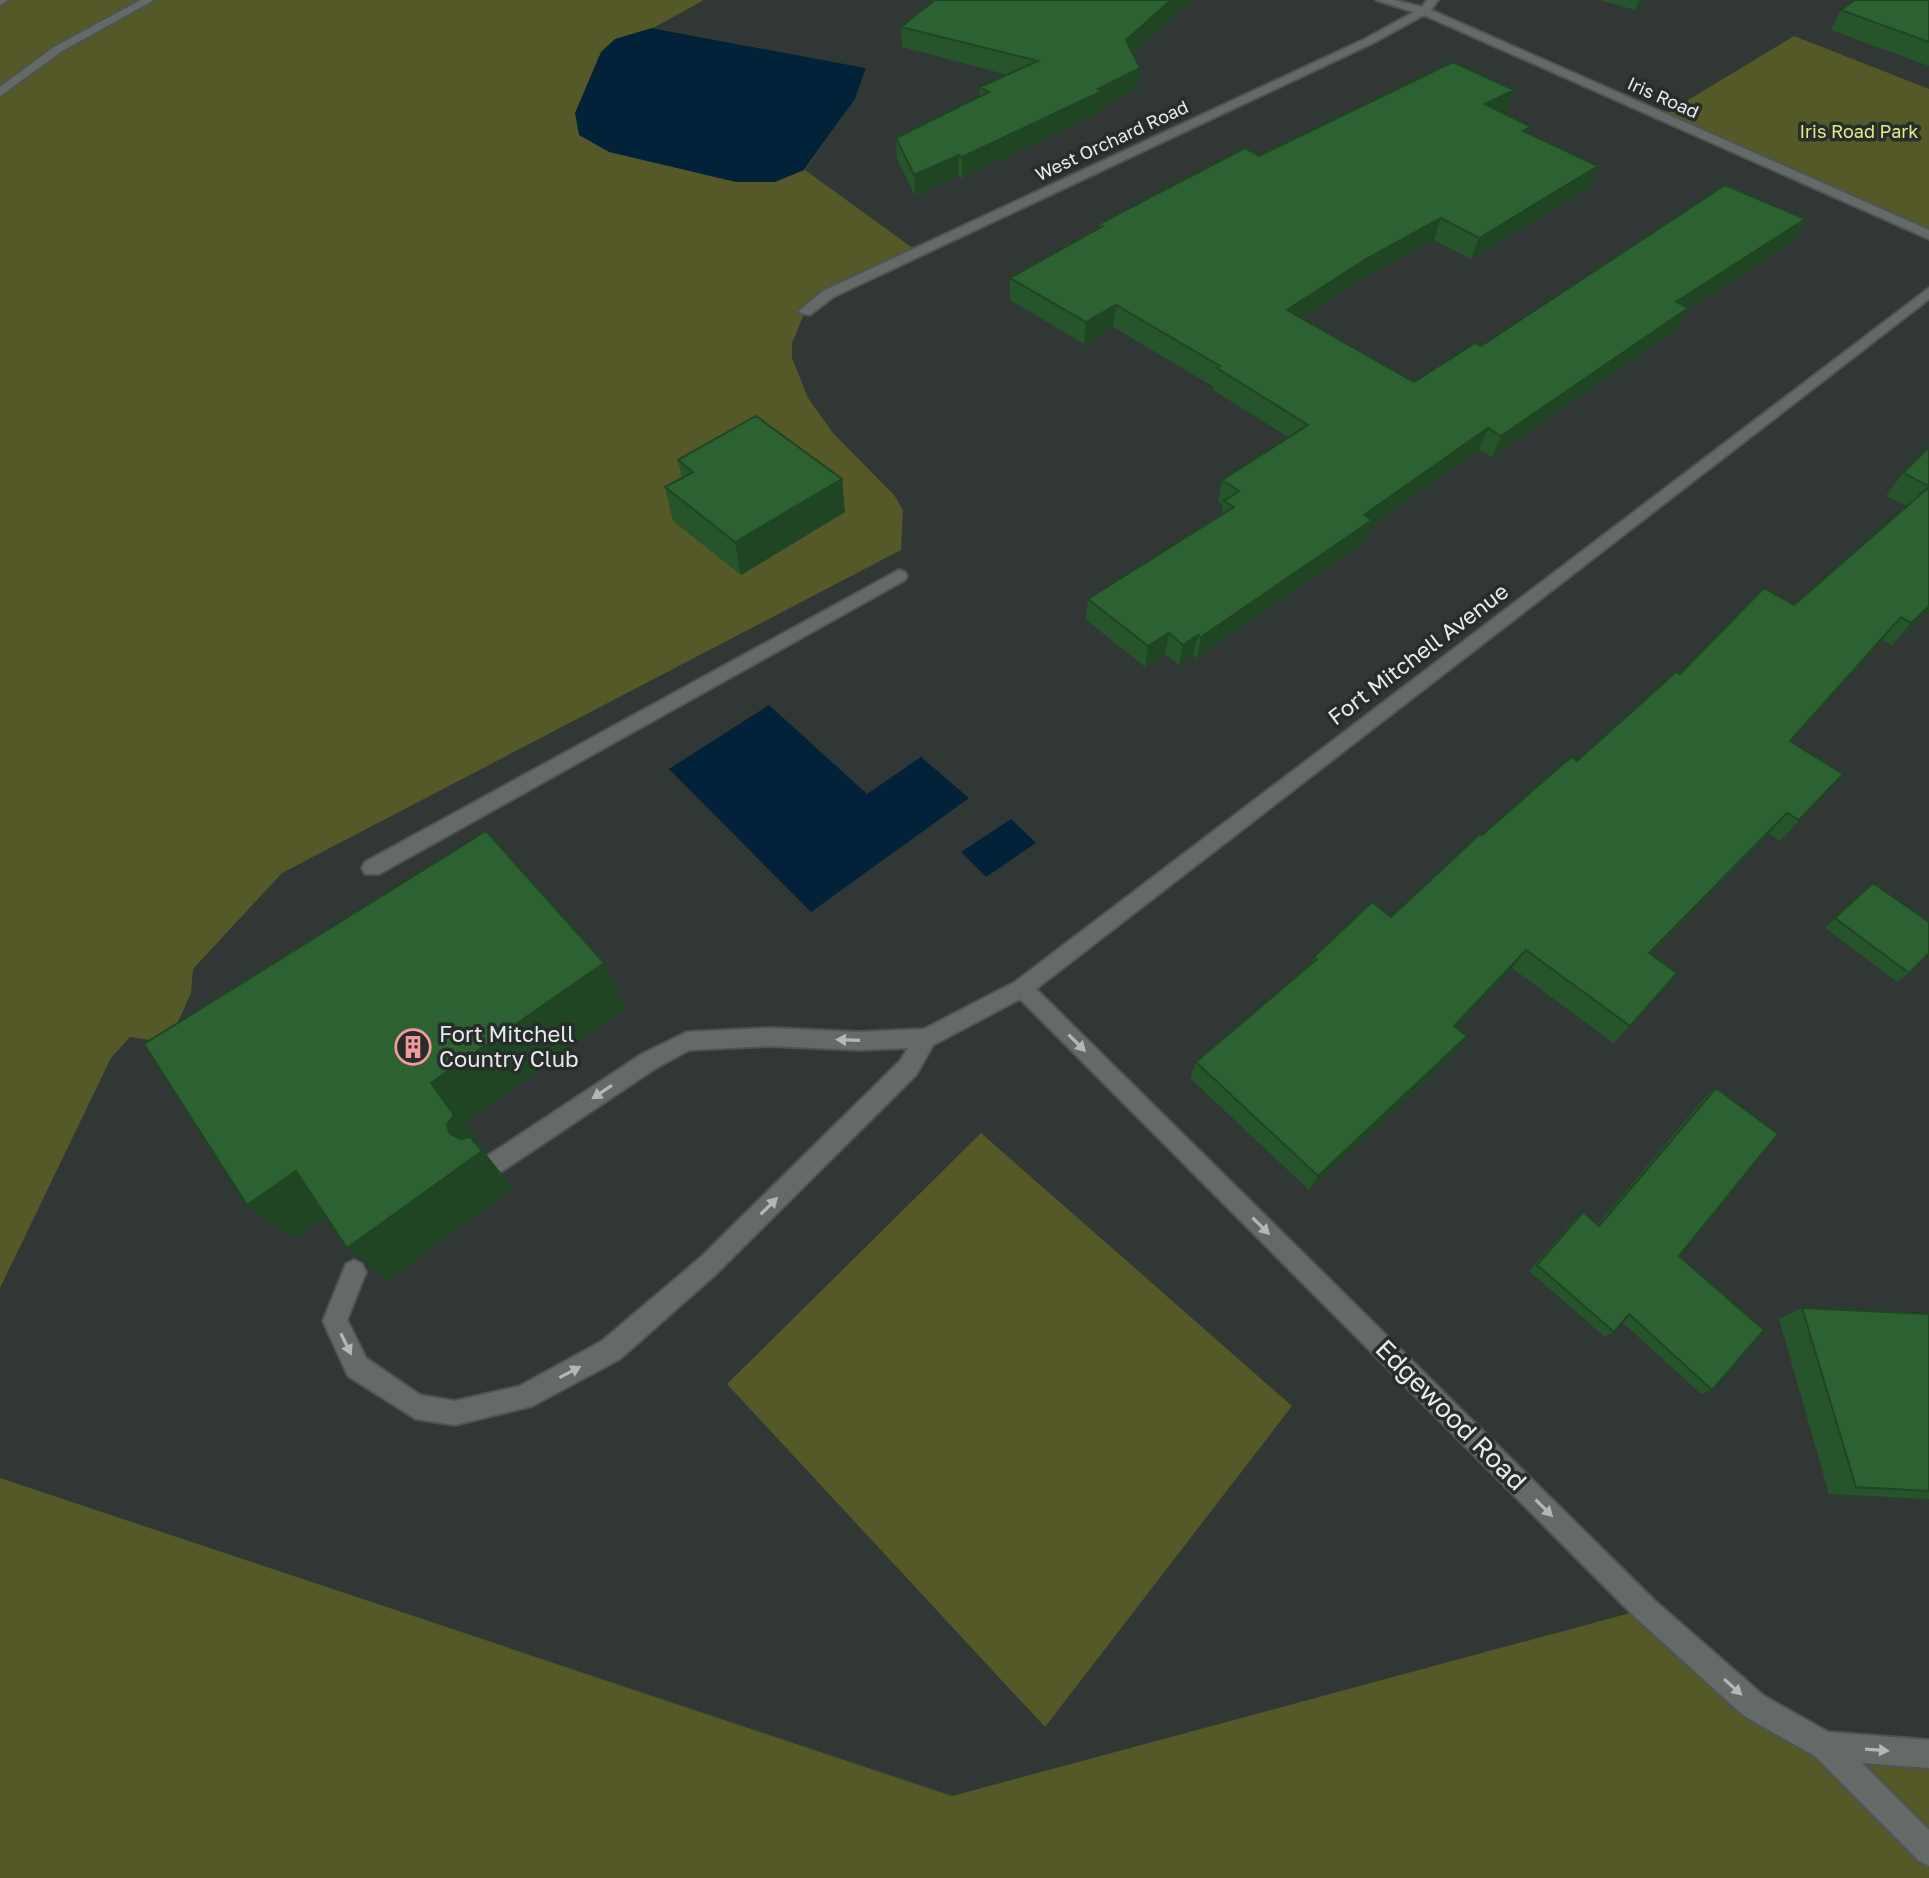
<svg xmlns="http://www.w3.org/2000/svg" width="1929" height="1878" font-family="'Golos Text',sans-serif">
<rect width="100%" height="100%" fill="#303735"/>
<path fill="#545927" d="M0 0H704L653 28 866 68 855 99 805 170 918 252 828 294 805 312 792 343V358L808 398 833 433 894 495 903 510 901 550 282 873 193 969 191 993 177 1024 150 1040 130 1037 111 1058 0 1288Z
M1794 36 1929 89V235L1660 117Z
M981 1133 1292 1406 1045 1727 727 1384Z
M0 1478 952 1796 1645 1609 1825 1746 1929 1754V1878H0Z"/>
<path fill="#012238" d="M652 28 866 68 855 99 804 170 775 182H736L609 152 579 135 575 113 601 52 615 39Z
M769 705 867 794 921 757 969 798 811 912 669 769Z
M1011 819 1036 843 986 877 961 852Z"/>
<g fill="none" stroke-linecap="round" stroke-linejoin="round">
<defs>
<path id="minor" d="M0 0H8L0 5Z
M141 0H154L62 51 0 96V87L54 47Z
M1376 0H1394L1422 7 1427 0H1438L1431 10 1929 230V239L1424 15 1373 43 833 297 810 315 798 312 823 291 1365 39 1414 12Z
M1929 288V299L1036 989 1654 1600 1764 1696 1828 1732 1929 1740V1768L1862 1763 1929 1830V1866L1919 1861 1815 1756 1744 1716 1636 1618 1020 999 933 1045 916 1075 716 1274 620 1359 532 1406 455 1425 416 1419 348 1376 323 1321 346 1264 354 1260 362 1264 366 1272 347 1320 366 1358 420 1395 455 1401 520 1386 602 1341 700 1258 900 1061 908 1048 859 1050 770 1046 689 1050 656 1068 502 1171 494 1174 486 1171 483 1164 486 1157 642 1054 687 1032 770 1028 859 1032 924 1029 1015 982Z
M899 570 905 572 907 576 905 580 379 874H365L362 868 365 862Z"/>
</defs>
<use href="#minor" stroke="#4e5453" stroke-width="4"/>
<use href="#minor" fill="#636a68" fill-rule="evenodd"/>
</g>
<path fill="#26542b" d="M935 0H1190V2L1133 53 1138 88 1100 108V112L962 178 959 176 915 196 897 159 896 138 980 97V87L1008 75 902 47 901 27Z
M1600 0H1645L1635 10Z
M1929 0V66L1831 30 1841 10Z
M1514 90 1506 112 1503 113 1529 134 1590 187 1471 259 1434 240 1360 280 1302 318 1414 382 1481 346 1805 219 1793 241 1687 310 1676 330 1492 457 1479 450 1369 528 1365 541 1197 658 1193 655 1179 665 1165 654 1145 667 1086 620 1088 599 1221 515 1223 505 1218 501 1222 480 1288 437 1213 390 1214 387 1113 327 1084 344 1010 300V278L1099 229V224L1259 156Z
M1929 447V610L1892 645 1882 640 1790 742 1843 774 1780 841 1769 834 1650 954 1630 1026 1613 1043 1512 968 1456 1028 1467 1036 1455 1053 1309 1190 1190 1078 1196 1062 1309 966 1314 957 1391 917 1482 835 1577 761 1680 674 1794 605 1907 506 1886 496 1903 473Z
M678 460 845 512 741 575 673 521 665 487 682 478Z
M1873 883 1909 973 1897 982 1825 928Z
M1716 1088 1679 1256 1712 1390 1701 1394 1622 1322 1614 1332 1605 1337 1529 1271 1575 1219 1583 1212 1598 1224 1706 1096Z
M1802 1308 1929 1314V1499L1829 1494 1779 1319Z"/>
<path fill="#1f4523" d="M1171 0H1190V2L1124 60 1126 40Z
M1639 0H1645L1635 10Z
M1140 68 1138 88 1100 108V112L962 178V157Z
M1514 90 1506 112 1479 126 1485 104Z
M959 155V176L915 196 914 175Z
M1598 166 1590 187 1471 259 1479 238Z
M1441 218 1434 240 1360 280 1282 331 1287 310 1366 259Z
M1805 219 1793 241 1687 310 1676 330 1492 457 1501 436 1676 302Z
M1116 305 1113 327 1084 344 1086 322Z
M1488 428 1479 450 1369 528 1365 541 1197 658 1201 637 1364 515Z
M842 479 845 512 741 575 735 542Z
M1929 606V610L1892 645 1911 623Z
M1901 617 1882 640 1772 762 1790 741Z
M1169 633 1165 654 1145 667 1148 646Z
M1198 635 1193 655 1179 665 1183 645Z
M1787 813 1769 834 1632 971 1649 953Z
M1526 950 1512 968 1442 1043 1454 1026Z
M604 963 626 1008 465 1123 486 1153V1154L513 1188 388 1280 347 1248 450 1134 431 1083Z
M1467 1036 1455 1053 1309 1190 1318 1176Z
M296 1171 339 1207 294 1239 247 1205Z"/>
<path fill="#2c6232" stroke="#1f4523" stroke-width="2" d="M935 0H1171L1126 40 1140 68 1098 89 1102 91 962 157 959 155 914 175 896 138 989 92 980 87 1038 61 901 27Z
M1855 0H1929V42L1841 10Z
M1453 62 1514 90 1485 104 1531 127 1523 131 1598 166 1479 238 1441 218 1366 259 1287 310 1414 382 1475 343 1481 346 1725 185 1805 219 1676 302 1688 308 1501 436 1488 428 1364 515 1372 520 1201 637 1198 635 1183 645 1169 633 1148 646 1088 599 1234 507 1224 501 1239 491 1222 480 1308 425 1217 368 1220 366 1116 305 1086 322 1010 278 1103 226 1099 224 1245 148 1259 156Z
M756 416 842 479 735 542 665 487 693 472 678 460Z
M1929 447V486L1903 473Z
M1929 487V606L1911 623 1901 617 1790 741 1843 774 1799 820 1787 813 1649 953 1677 973 1630 1026 1526 950 1454 1026 1467 1036 1318 1176 1196 1062 1317 959 1314 957 1372 902 1391 917 1480 834 1482 835 1571 757 1577 761 1676 672 1680 674 1764 588 1794 605Z
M486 831 604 963 431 1083 454 1115 447 1125 450 1134 461 1139 470 1137 482 1151 347 1248 296 1171 247 1205 144 1044Z
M1873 883 1929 922V953L1909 973 1835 918Z
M1716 1088 1778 1134 1679 1256 1764 1330 1712 1390 1629 1314 1614 1332 1537 1265 1583 1212 1599 1226Z
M1802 1308 1929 1314V1491L1856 1487Z"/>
<defs><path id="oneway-solid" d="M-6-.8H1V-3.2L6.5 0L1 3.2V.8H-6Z" transform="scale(2)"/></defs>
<g fill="#b3b8b7">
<use href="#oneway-solid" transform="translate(848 1040) rotate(-178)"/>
<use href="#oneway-solid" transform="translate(1077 1043) rotate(45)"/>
<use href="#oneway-solid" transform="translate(602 1092) rotate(146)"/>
<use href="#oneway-solid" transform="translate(769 1206) rotate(-45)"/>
<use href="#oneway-solid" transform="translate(1261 1226) rotate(45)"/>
<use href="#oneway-solid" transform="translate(346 1344) rotate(64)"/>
<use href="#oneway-solid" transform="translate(570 1372) rotate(-28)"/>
<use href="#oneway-solid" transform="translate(1544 1508) rotate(45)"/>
<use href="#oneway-solid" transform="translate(1733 1687) rotate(42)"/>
<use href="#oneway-solid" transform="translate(1877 1750) rotate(4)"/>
</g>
<defs>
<symbol id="building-ring" viewBox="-11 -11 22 22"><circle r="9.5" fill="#272d2b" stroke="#f49a9f" stroke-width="1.5"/><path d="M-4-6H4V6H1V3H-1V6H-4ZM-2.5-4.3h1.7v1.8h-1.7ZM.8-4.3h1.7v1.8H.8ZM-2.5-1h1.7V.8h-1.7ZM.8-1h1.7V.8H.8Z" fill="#f49a9f"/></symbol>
</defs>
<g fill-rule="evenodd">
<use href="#building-ring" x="393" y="1027" width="40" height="40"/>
</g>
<g text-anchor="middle" stroke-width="7" stroke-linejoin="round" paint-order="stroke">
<g font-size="18" fill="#e8eceb" stroke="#272d2b">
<text transform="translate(1663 98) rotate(24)" y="6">Iris Road</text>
<text transform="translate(1112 141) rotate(-25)" y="6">West Orchard Road</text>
</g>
<g font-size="18" fill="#e2ec87" stroke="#272d2b">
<text x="1859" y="138">Iris Road Park</text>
</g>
<g font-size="22" fill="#e8eceb" stroke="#272d2b">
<text transform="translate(1418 654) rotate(-37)" y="8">Fort Mitchell Avenue</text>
</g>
<g font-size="22" fill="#e8eceb" stroke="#272d2b" text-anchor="start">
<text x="439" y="1042">Fort Mitchell<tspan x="439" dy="25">Country Club</tspan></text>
</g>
<g font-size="26" fill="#e8eceb" stroke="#272d2b">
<text transform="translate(1451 1415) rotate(45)" y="9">Edgewood Road</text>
</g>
</g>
</svg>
